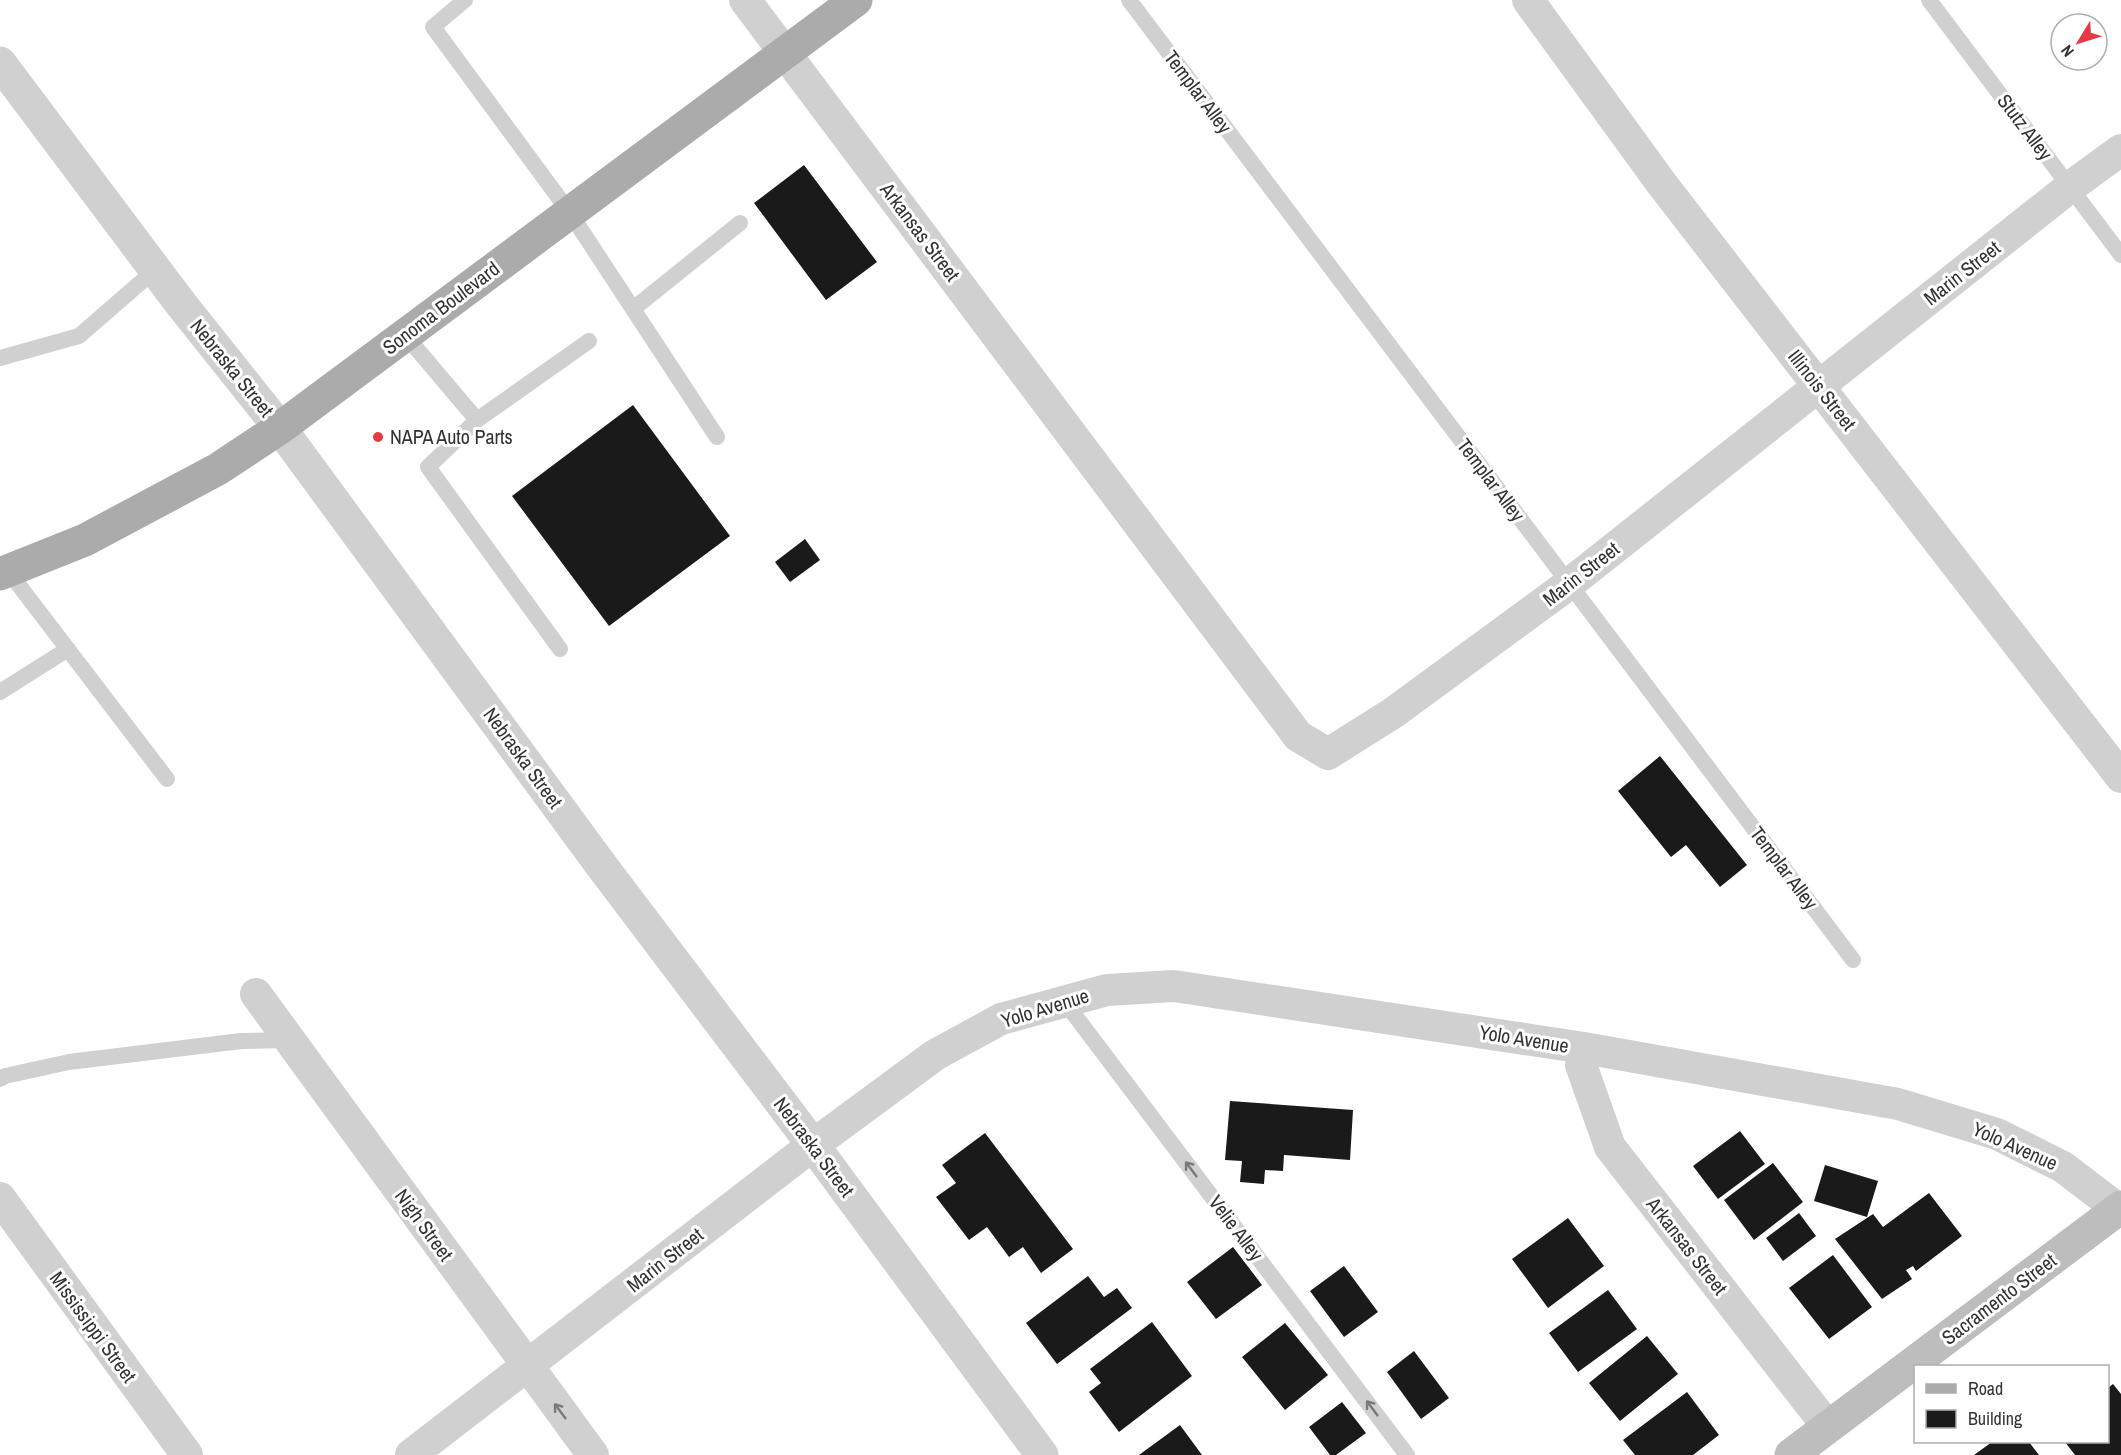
<svg xmlns="http://www.w3.org/2000/svg" width="2121" height="1455" font-family="'Archivo Narrow',sans-serif">
<rect width="100%" height="100%" fill="#fff"/>
<path fill="#1a1a1a" d="M804 165 877 262 826 300 754 203Z
M633 405 730 536 609 626 512 496Z
M805 539 820 560 790 582 775 562Z
M1660 756 1747 865 1720 887 1686 845 1671 857 1618 791Z
M1230 1101 1353 1110 1350 1160 1284 1155 1283 1171 1265 1170 1264 1184 1240 1182 1242 1161 1225 1160Z
M1740 1131 1765 1164 1718 1199 1693 1166Z
M985 1133 1073 1249 1041 1273 1023 1247 1009 1257 987 1227 969 1240 936 1197 956 1183 942 1165Z
M1773 1163 1803 1202 1754 1240 1724 1200Z
M1825 1165 1878 1181 1867 1217 1814 1201Z
M1929 1193 1962 1236 1916 1271 1913 1266 1906 1270 1912 1279 1882 1299 1835 1239 1873 1214 1883 1227Z
M1799 1213 1816 1236 1783 1261 1766 1238Z
M1568 1218 1604 1266 1548 1308 1512 1259Z
M1233 1247 1262 1285 1216 1319 1187 1282Z
M1833 1255 1872 1307 1829 1339 1789 1288Z
M1344 1266 1378 1312 1344 1337 1310 1291Z
M1088 1276 1104 1297 1117 1288 1132 1308 1057 1364 1026 1323Z
M1608 1290 1637 1329 1578 1372 1549 1333Z
M1152 1322 1192 1376 1119 1432 1089 1392 1101 1383 1090 1369Z
M1285 1323 1328 1375 1285 1410 1242 1357Z
M1647 1336 1678 1374 1620 1421 1589 1383Z
M1414 1351 1449 1398 1421 1419 1387 1372Z
M2113 1384 2121 1394V1455H2075L2065 1442H2108V1388Z
M1687 1392 1719 1435 1693 1455H1635L1623 1440Z
M1342 1402 1366 1433 1336 1455H1330L1309 1427Z
M1180 1425 1202 1455H1139Z
M1992 1442H2029L2039 1455H1974Z"/>
<g fill="none" stroke-linecap="round" stroke-linejoin="round">
<path stroke="#d0d0d0" stroke-width="16" d="M465 0 433 27 570 213 717 437
M1129 0 1853 960
M1929 0 2121 255
M633 309 740 223
M405 335 477 420 428 467 560 649
M0 358 79 336 155 270
M477 420 589 341
M8 571 167 779
M0 692 68 649
M1064 1001 1407 1455
M0 1079 5 1076 69 1062 241 1041 290 1040"/>
<path stroke="#d0d0d0" stroke-width="32" d="M745 0 1298 736 1328 754 1393 713 1569 584 2070 187 2121 150
M1528 0 1662 184 2121 777
M256 994 593 1455
M1584 1048 1581 1065 1610 1147 1828 1427
M0 1198 187 1455
M411 1455 813 1145 935 1055 1001 1019 1107 990 1174 986 1584 1048 1898 1104 1997 1134 2063 1167 2118 1209"/>
<path stroke="#d0d0d0" stroke-width="33" d="M0 63 181 304 280 428 601 865 813 1145 1042 1455"/>
<path stroke="#bdbdbd" stroke-width="33" d="M1791 1455 2121 1207"/>
<path stroke="#ababab" stroke-width="33" d="M0 574 85 540 218 469 280 428 856 0"/>
</g>
<defs><path id="oneway-shaft" d="M-6 0H5M1.5-3L5.5 0L1.5 3" fill="none" stroke-width="1.6" stroke-linecap="round" stroke-linejoin="round" transform="scale(1.5)"/></defs>
<g stroke="#7a7a7a">
<use href="#oneway-shaft" transform="translate(1191 1169) rotate(-127)"/>
<use href="#oneway-shaft" transform="translate(1372 1408) rotate(-127)"/>
<use href="#oneway-shaft" transform="translate(560 1411) rotate(-127)"/>
</g>
<circle fill="#e63946" stroke="#fff" stroke-width="2" cx="378" cy="437" r="6"/>
<g text-anchor="middle" stroke-width="6" stroke-linejoin="round" paint-order="stroke">
<g font-size="20" fill="#333" stroke="#fff">
<text transform="translate(1198 92) rotate(53)" y="7">Templar Alley</text>
<text transform="translate(2025 127) rotate(53)" y="7">Stutz Alley</text>
<text transform="translate(920 232) rotate(53)" y="7">Arkansas Street</text>
<text transform="translate(1962 273) rotate(-38)" y="7">Marin Street</text>
<text transform="translate(441 308) rotate(-37)" y="7">Sonoma Boulevard</text>
<text transform="translate(232 368) rotate(51)" y="7">Nebraska Street</text>
<text transform="translate(1822 390) rotate(52)" y="7">Illinois Street</text>
<text transform="translate(1491 480) rotate(53)" y="7">Templar Alley</text>
<text transform="translate(1581 574) rotate(-38)" y="7">Marin Street</text>
<text transform="translate(523 758) rotate(54)" y="7">Nebraska Street</text>
<text transform="translate(1784 868) rotate(53)" y="7">Templar Alley</text>
<text transform="translate(1045 1008) rotate(-17)" y="7">Yolo Avenue</text>
<text transform="translate(1524 1039) rotate(9)" y="7">Yolo Avenue</text>
<text transform="translate(2015 1146) rotate(24)" y="7">Yolo Avenue</text>
<text transform="translate(814 1147) rotate(53)" y="7">Nebraska Street</text>
<text transform="translate(424 1225) rotate(54)" y="7">Nigh Street</text>
<text transform="translate(1236 1228) rotate(53)" y="7">Velie Alley</text>
<text transform="translate(1687 1246) rotate(52)" y="7">Arkansas Street</text>
<text transform="translate(665 1260) rotate(-38)" y="7">Marin Street</text>
<text transform="translate(1999 1299) rotate(-37)" y="7">Sacramento Street</text>
<text transform="translate(93 1327) rotate(54)" y="7">Mississippi Street</text>
</g>
<g font-size="20" fill="#333" stroke="#fff" text-anchor="start">
<text x="390" y="444">NAPA Auto Parts</text>
</g>
</g>
<rect x="1914" y="1365" width="195" height="78" fill="#ffffff" stroke="#adadad" stroke-width="1.5"/>
<rect x="1926" y="1384" width="30" height="9" fill="#ababab" stroke="#adadad" stroke-width="1.5"/>
<text x="1968" y="1395" font-size="18" fill="#333333">Road</text>
<rect x="1926" y="1410" width="30" height="18" fill="#1a1a1a" stroke="#adadad" stroke-width="1.5"/>
<text x="1968" y="1425" font-size="18" fill="#333333">Building</text>
<g transform="translate(2079 42) rotate(232)"><circle r="28" fill="#ffffff" stroke="#adadad" stroke-width="1.5"/>
<path d="M0-4.5L10 22L0 15L-10 22Z" fill="#e63946"/>
<text y="-9" font-size="16" font-weight="bold" text-anchor="middle" fill="#333333">N</text>
</g>
</svg>
